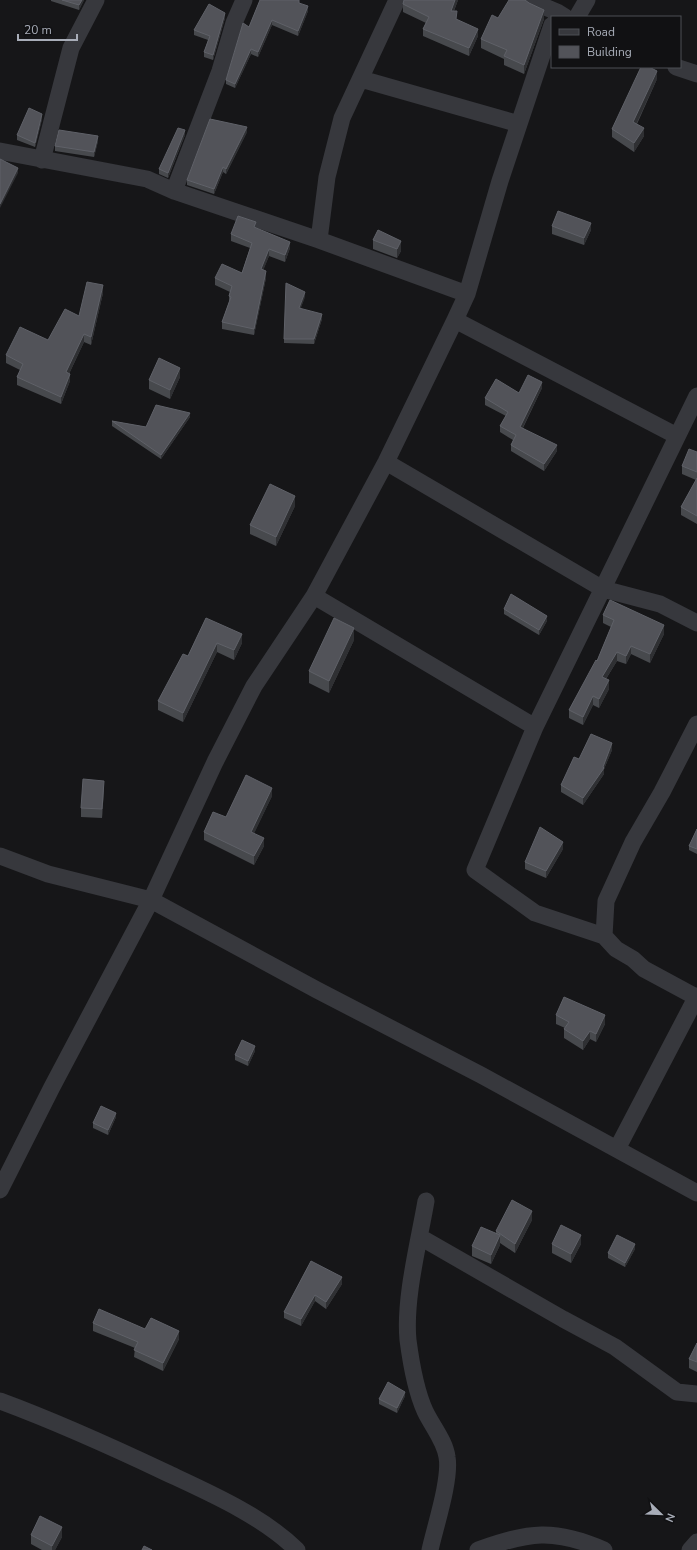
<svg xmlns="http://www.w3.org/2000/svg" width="697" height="1550" font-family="'Nunito Sans',sans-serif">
<rect width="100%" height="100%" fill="#161618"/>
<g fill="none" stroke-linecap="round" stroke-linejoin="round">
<path stroke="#37383d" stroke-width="17" d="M528 0 557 12 565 17
M577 17 587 0
M676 67 697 74
M361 79 519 124
M0 151 147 179 174 191 319 240 467 294
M42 160 71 48 96 0
M174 191 220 71 234 23 244 0
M319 240 327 177 342 118 397 0
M455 320 677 436
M386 462 603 589 660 604 697 623
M314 596 535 727
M0 856 48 874 151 900 317 990 481 1075 697 1193
M604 936 606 901 633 842 662 792 697 724
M696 997 644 969 633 959 616 949 604 936 535 913 475 870 535 727 697 396
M617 1149 697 996
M0 1190 52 1087 151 900 215 762 254 686 314 596 386 462 455 320 467 294 500 181 552 25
M426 1201C419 1242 404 1299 408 1340 411 1363 415 1389 425 1411 432 1426 445 1441 447 1457 451 1479 435 1527 430 1550
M420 1237 563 1319 615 1347 677 1392 697 1394
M0 1401C57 1422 112 1447 167 1473 212 1494 262 1516 297 1550
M478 1550C529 1532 554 1528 604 1550
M690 1550 697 1542"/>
</g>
<path fill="#47494d" d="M51 0H84L79 10 51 1Z
M260 0H299V3L308 11 298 36 272 25 258 57 251 54 235 88 226 84V80L249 27Z
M458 0 454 11 456 19 478 36 469 56 423 36V29L426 23 403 12V4Z
M225 18 213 60 204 57V52L208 40 194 35V30Z
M498 18 544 19 524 74 504 65V59L481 48V39Z
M657 79 637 124 644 136 634 152 612 137V129Z
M42 119 35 147 17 140V135Z
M247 132 226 174 223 172 214 194 187 185V180Z
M185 135 168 178 159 174V169Z
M98 141 94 157 55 151V146Z
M552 226 591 230 584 245 552 234Z
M256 228 290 248 285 262 269 256 263 270 266 278 254 335 222 329V322L229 302V296L230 292 215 285V278L242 273 250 248 231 241V234Z
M378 230 401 251 397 258 373 249V240Z
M103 293 91 345 84 342 69 374 70 381 61 404 17 385V377L20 370 6 363V355L48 340 79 316Z
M305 297 300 309 322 319 314 344 284 343V339Z
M180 377 170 399 149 389V380Z
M542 388 523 428 557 451 544 471 511 451V445L513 440 500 432V426L506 416 485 405V398L519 393Z
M190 417 161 459 112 426V421L146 427Z
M697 452V524L681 515V507L696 480 682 474V466Z
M295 506 276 546 250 534V525Z
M504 609 547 621 539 635 504 614Z
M603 615 664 634 650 663 631 654 626 664 617 661 606 679 609 689 599 708 593 705 583 725 569 718V710L597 661 611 627 603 623Z
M206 618 242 643 234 660 217 652 183 722 158 710V701L188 656Z
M354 640 329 693 309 683V671Z
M612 750 604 769V774L583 805 561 792V785L579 759Z
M104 790 102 818 81 817V808Z
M272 796 254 833 264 846 254 865 204 840V832L226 817Z
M697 829V854L689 850V846Z
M563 849 546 878 525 869V862Z
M556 1015 605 1024 596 1042 590 1039 583 1050 564 1038V1029L565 1028 556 1024Z
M255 1051 248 1066 235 1060V1055Z
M116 1117 108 1135 93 1128V1123Z
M532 1220 515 1253 500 1243V1245L491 1264 472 1256V1246L496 1233V1231Z
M552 1244H581L571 1263 552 1253Z
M635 1249 625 1267 608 1258V1253Z
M311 1261 342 1284 326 1309 315 1301 301 1326 284 1318V1312Z
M93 1323 145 1329 179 1339 163 1371 134 1357 135 1348 93 1331Z
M697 1343V1372L689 1368V1359Z
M405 1396 397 1413 379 1404V1399Z
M31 1535 62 1537 55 1550H42L31 1544Z"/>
<path fill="#2f3033" d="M82 0H84L79 10V5Z
M455 0H458L451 18V11Z
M308 6V11L298 36V31Z
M544 10V19L524 74V65Z
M225 13V18L213 60V55Z
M272 20V25L258 57V52Z
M478 29V36L469 56V48Z
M251 49V54L235 88V84Z
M657 71V79L633 131V122Z
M42 114V119L35 147V143Z
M247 127V132L226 174V169Z
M644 128V136L634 152V143Z
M185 130V135L168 178V173Z
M98 136V141L94 157V152Z
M223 167V172L214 194V189Z
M18 168V173L0 208V204Z
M591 223V230L584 245V238Z
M401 241V251L397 258V249Z
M290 242V248L285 262V255Z
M269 249V256L261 276V269Z
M266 271V278L254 335V329Z
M103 285V293L91 345V337Z
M305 292V297L299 313V308Z
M322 314V319L314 344V339Z
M84 334V342L66 380V372Z
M180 368V377L170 399V390Z
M70 374V381L61 404V397Z
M542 382V388L520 433V427Z
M190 413V417L161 459V455Z
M557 445V451L544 471V464Z
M295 496V506L276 546V537Z
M547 616V621L539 635V630Z
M664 625V634L650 663V654Z
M354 628V640L329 693V681Z
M242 634V643L234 660V650Z
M217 643V652L183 722V713Z
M631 646V654L626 664V656Z
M617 652V661L602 685V677Z
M609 680V689L599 708V699Z
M593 696V705L583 725V717Z
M612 743V750L604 769V774L583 805V798L603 767Z
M104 781V790L102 818V809Z
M272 788V796L251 840V832Z
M264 838V846L254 865V856Z
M563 842V849L546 878V871Z
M605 1015V1024L596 1042V1034Z
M590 1031V1039L583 1050V1041Z
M255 1046V1051L248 1066V1061Z
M116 1113V1117L108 1135V1130Z
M532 1211V1220L515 1253V1244Z
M500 1235V1245L491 1264V1255Z
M581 1235V1244L571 1263V1254Z
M635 1244V1249L625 1267V1263Z
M342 1277V1284L326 1309V1302Z
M315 1295V1301L301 1326V1319Z
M179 1331V1339L163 1371V1363Z
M405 1392V1396L397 1413V1408Z
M62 1527V1537L55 1550H52V1546Z"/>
<path fill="#525359" stroke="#5f6168" d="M62 0H82L79 5Z
M260 0H299V3L308 6 298 31 272 20 258 52 251 49 235 84 226 80 243 23 249 27Z
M404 0H455L451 11H457L456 19 478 29 469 48 423 29 429 17 403 4Z
M509 0H525L529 3 544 10 524 65 504 56 507 50 481 39 492 15 498 18Z
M209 4 225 13 213 55 204 52 210 36 194 30Z
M641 67H649L657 71 633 122 644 128 634 143 612 129Z
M29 108 42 114 35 143 17 135Z
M210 119 247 127 226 169 223 167 214 189 187 180Z
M178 128 185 130 168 173 159 169Z
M59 130 98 136 94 152 55 146Z
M0 159 18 168 0 204Z
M558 211 591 223 584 238 552 226Z
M238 216 256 222 254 227 290 242 285 255 269 249 261 269 266 271 254 329 222 322 231 297 229 296 232 286 215 278 222 264 242 273 252 243 231 234Z
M378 230 401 241 397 249 373 240Z
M87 282 103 285 91 337 84 334 66 372 70 374 61 397 17 377 23 364 6 355 20 327 48 340 65 309 79 316Z
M286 283 305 292 299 308 322 314 314 339H284Z
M159 358 180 368 170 390 149 380Z
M528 375 542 382 520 427 557 445 544 464 511 445 516 435 500 426 508 412 485 398 496 379 519 393Z
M156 405 190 413 161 455 112 421 146 427Z
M689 449 697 452V472L682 466Z
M697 478V516L681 507Z
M270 484 295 496 276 537 250 525Z
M511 594 547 616 539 630 504 609Z
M610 600 664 625 650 654 631 646 626 656 617 652 602 677 609 680 599 699 593 696 583 717 569 710 596 660 597 661 614 620 603 615Z
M206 618 242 634 234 650 217 643 183 713 158 701 183 654 188 656Z
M334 618 354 628 329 681 309 671Z
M591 734 612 743 603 767 604 768 583 798 561 785 574 757 579 759Z
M246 775 272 788 251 832 264 838 254 856 204 832 213 812 226 817Z
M83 779 104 781 102 809 81 808Z
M540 827 563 842 546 871 525 862Z
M697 829V849L689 846Z
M564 997 605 1015 596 1034 590 1031 583 1041 564 1029 569 1022 556 1015Z
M242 1040 255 1046 248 1061 235 1055Z
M101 1106 116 1113 108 1130 93 1123Z
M512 1200 532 1211 515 1244 496 1231Z
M561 1225 581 1235 571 1254 552 1244Z
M481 1227 500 1235 491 1255 472 1246Z
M617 1235 635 1244 625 1263 608 1253Z
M311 1261 342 1277 326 1302 315 1295 301 1319 284 1312Z
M99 1309 145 1329 151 1318 179 1331 163 1363 134 1350 138 1342 93 1323Z
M697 1343V1362L689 1359Z
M388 1382 405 1392 397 1408 379 1399Z
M40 1516 62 1527 52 1546 31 1535Z
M144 1546 152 1550H142Z"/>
<rect x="551" y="16" width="130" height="52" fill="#111113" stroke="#4d4f55"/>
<rect x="559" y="29" width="20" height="6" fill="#37383d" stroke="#4d4f55"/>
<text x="587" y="36" font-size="12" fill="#a8adb8">Road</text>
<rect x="559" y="46" width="20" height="12" fill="#525359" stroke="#4d4f55"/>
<text x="587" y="56" font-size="12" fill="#a8adb8">Building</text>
<g transform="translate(661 1514) rotate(113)" stroke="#111113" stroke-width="3" paint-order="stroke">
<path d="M0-3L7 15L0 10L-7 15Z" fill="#a8adb8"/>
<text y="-6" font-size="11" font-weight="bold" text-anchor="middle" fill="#a8adb8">N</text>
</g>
<path d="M18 34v6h59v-6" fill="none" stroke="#a8adb8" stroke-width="2"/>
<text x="24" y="34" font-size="12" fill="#a8adb8" stroke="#111113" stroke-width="3" paint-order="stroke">20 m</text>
</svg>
